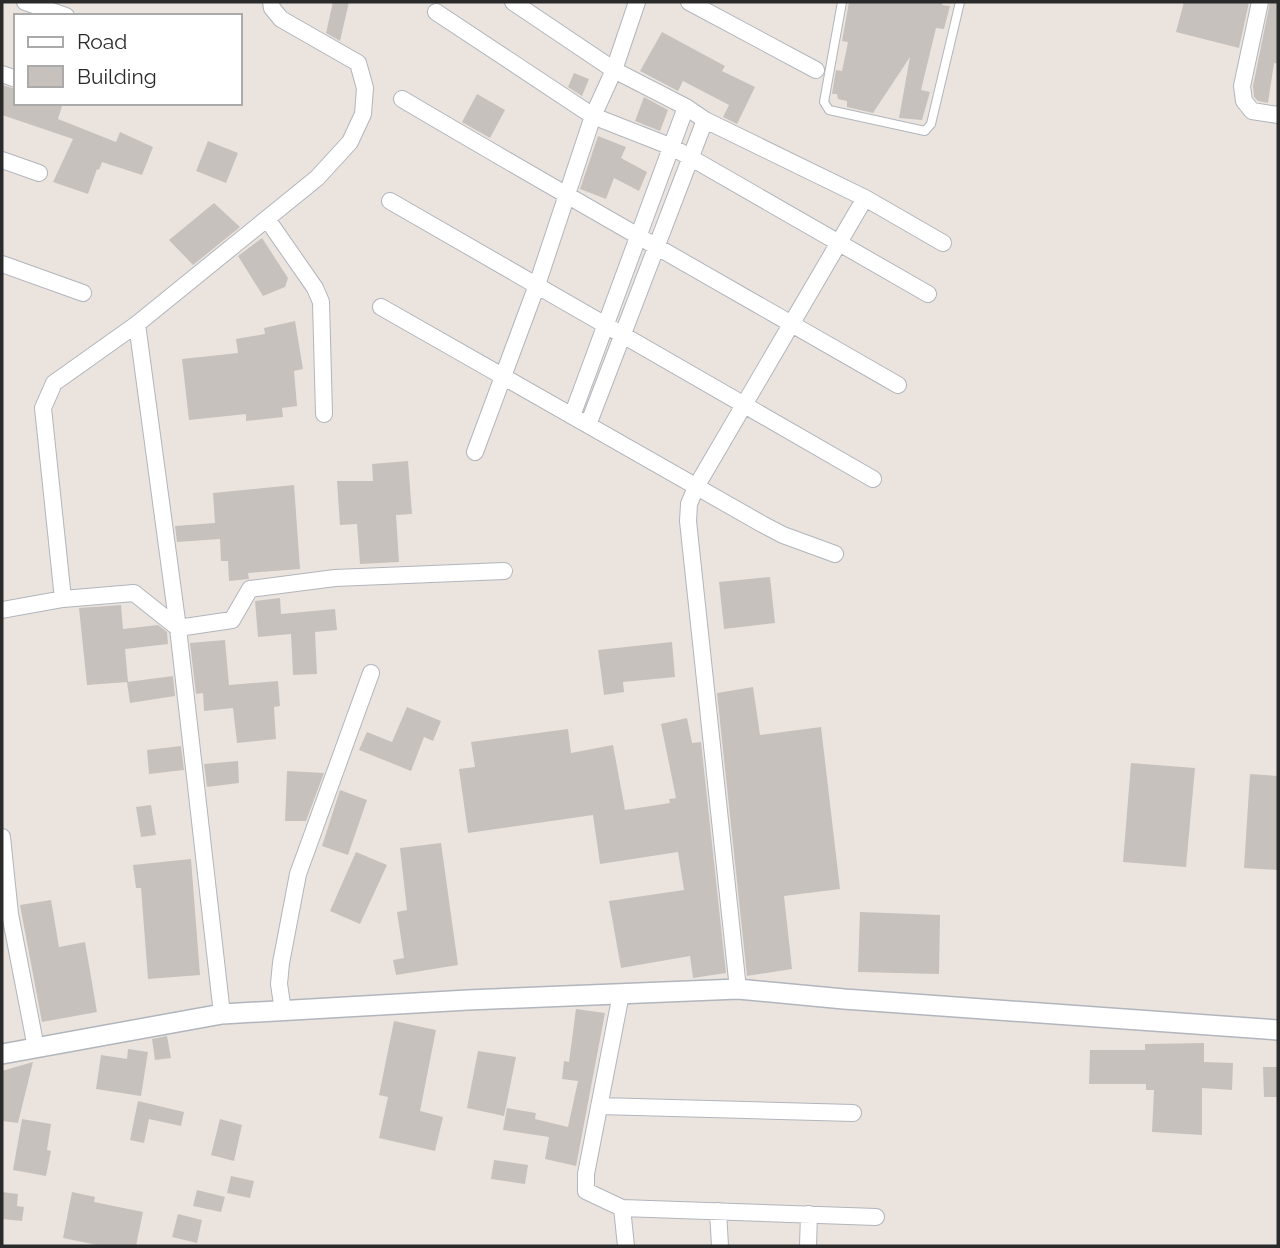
<svg xmlns="http://www.w3.org/2000/svg" width="1280" height="1248" font-family="Raleway,sans-serif">
<rect width="100%" height="100%" fill="#ebe4de"/>
<path fill="#c6c1bd" d="M333 2H349L340 41 326 33Z
M849 2H943L942 5 950 6 944 29 936 28 921 90 930 92 922 120 899 118 910 57 873 113 847 107V101L838 99 837 94H832L836 70 842 71 848 42 842 41Z
M1184 2H1249L1239 48 1176 32Z
M1270 2H1278V64L1274 63 1268 103 1258 101 1254 97 1253 86Z
M662 32 725 66 722 71 755 87 737 124 723 117 729 105 683 81 678 91 640 71Z
M574 73 589 79 582 96 568 87Z
M2 85 16 89V103H63L58 119 116 142 120 132 153 147 142 175 102 162 99 170 97 169 88 194 53 182 73 139 2 115Z
M477 94 505 110 490 138 462 122Z
M644 97 668 110 660 131 635 121Z
M598 136 626 147 621 158 647 172 639 191 614 178 606 199 580 189Z
M208 141 238 153 226 183 196 171Z
M214 203 240 227 193 265 169 240Z
M262 238 288 278 285 287 263 296 238 256Z
M295 321 303 369 294 371 297 406 282 408 283 417 246 421V414L189 420 182 359 238 353 236 339 265 334 264 328Z
M408 461 412 514 396 515 399 562 360 564 357 524 340 525 337 481H373L372 464Z
M294 485 300 569 248 573 249 579 229 581 228 561H221L220 539 177 542 175 526 215 523 213 493Z
M770 577 775 623 724 629 719 582Z
M280 598 281 614 335 609 337 630 315 632 317 674 293 675 291 634 258 637 255 601Z
M121 605 123 629 158 625 167 632 168 644 125 649 128 682 87 685 79 608Z
M225 640 229 685 278 681 280 706 274 707 276 739 237 743 233 708 204 711 203 693 196 694 190 643Z
M672 642 675 677 623 682 624 692 604 695 598 650Z
M173 676 175 696 130 703 127 682Z
M753 687 760 735 821 727 840 889 784 896 792 969 747 976 717 693Z
M407 707 441 721 433 741 424 737 411 771 359 750 367 732 392 742Z
M687 718 692 743 701 742 726 973 693 978 690 956 621 968 609 901 684 890 678 852 600 864 593 815 468 833 459 769 475 767 471 742 568 729 571 753 613 745 625 810 670 803 669 799 676 798 661 724Z
M181 746 184 770 149 774 147 750Z
M238 761 239 783 207 787 204 764Z
M1131 763 1195 768 1186 867 1123 862Z
M287 771 324 773 306 821H285Z
M1250 774 1278 776V870L1244 868Z
M340 790 367 800 348 855 322 846Z
M151 805 156 835 141 837 136 807Z
M441 843 458 965 396 975 393 960 404 958 397 912 407 910 400 848Z
M356 852 387 865 360 924 330 911Z
M191 859 200 975 148 979 141 888H136L133 865Z
M51 900 59 947 85 942 97 1012 42 1022 20 905Z
M860 912 940 915 939 974 858 972Z
M576 1009 605 1013 576 1166 545 1159 549 1137 503 1130 507 1108 536 1113 535 1119 568 1127 578 1081 562 1079 564 1061 569 1062Z
M394 1021 436 1030 420 1111 443 1117 435 1151 379 1138 388 1097 379 1095Z
M167 1036 171 1058 155 1060 152 1039Z
M1204 1043V1062L1233 1063 1232 1090 1202 1088V1135L1152 1132 1154 1090H1146V1084H1089L1090 1050H1145V1044Z
M128 1049 148 1052 141 1096 96 1089 101 1055 127 1059Z
M478 1051 516 1057 504 1116 467 1108Z
M33 1062 18 1123 2 1121V1071Z
M1263 1067H1278V1097H1264Z
M138 1101 184 1112 181 1126 149 1119 144 1143 130 1140Z
M22 1119 51 1124 47 1150 51 1151 46 1176 13 1170Z
M220 1119 242 1125 234 1161 211 1155Z
M494 1160 528 1165 525 1184 491 1179Z
M231 1176 254 1181 250 1198 227 1193Z
M197 1190 225 1197 221 1212 193 1206Z
M2 1192 18 1194 17 1206 24 1207 22 1221 2 1219Z
M72 1192 95 1197 94 1202 143 1212 136 1246H102L63 1238Z
M178 1214 202 1220 197 1243 172 1237Z"/>
<g fill="none" stroke-linecap="round" stroke-linejoin="round">
<defs>
<path id="service" d="M842 2 824 102 829 110 925 131 931 124 960 2"/>
<path id="minor" d="M25 2 66 16
M513 2 614 70 686 107 705 120 865 198 943 243
M689 2 816 70
M1260 2 1242 86 1244 101 1252 111 1278 115
M436 12 593 116 672 147 928 294
M2 74 16 79
M402 99C566 196 733 290 898 385
M2 160 39 173
M390 201 873 479
M267 219 315 288 321 302 324 414
M2 264 83 293
M381 307 762 524 783 535 835 554
M137 324 178 628 222 1014
M572 416 686 107
M588 425 705 120
M475 452 537 285 593 116 614 70 637 2
M63 599 43 408 54 383 137 324 317 178 350 142 363 114 365 88 358 63 281 19 272 8 271 2
M2 610 63 599 134 593 178 628 232 620 250 589 335 578 504 571
M2 837 10 914 36 1048
M738 989 688 521 689 504 696 487 865 198
M621 994 586 1174V1191L622 1208 626 1246
M283 1011 279 984 281 963 298 874 371 673
M599 1106 853 1113
M622 1208 876 1217
M718 1211 720 1246
M808 1246 809 1214"/>
<path id="tertiary" d="M2 1054 222 1014 468 1000 738 989 844 999 1278 1030"/>
</defs>
<use href="#service" stroke="#b1b5bc" stroke-width="10"/>
<use href="#minor" stroke="#b1b5bc" stroke-width="18"/>
<use href="#tertiary" stroke="#b1b5bc" stroke-width="22"/>
<use href="#service" stroke="#fff" stroke-width="8"/>
<use href="#minor" stroke="#fff" stroke-width="16"/>
<use href="#tertiary" stroke="#fff" stroke-width="19"/>
</g>
<rect width="1280" height="1248" fill="none" stroke="#2a2a2a" stroke-width="7"/>
<rect x="14" y="14" width="228" height="91" fill="#ffffff" stroke="#aaaaaa" stroke-width="2"/>
<rect x="28" y="37" width="35" height="10" fill="#ffffff" stroke="#aaaaaa" stroke-width="2"/>
<text x="77" y="49" font-size="21" fill="#2a2a2a">Road</text>
<rect x="28" y="66" width="35" height="21" fill="#c6c1bd" stroke="#aaaaaa" stroke-width="2"/>
<text x="77" y="84" font-size="21" fill="#2a2a2a">Building</text>
</svg>
